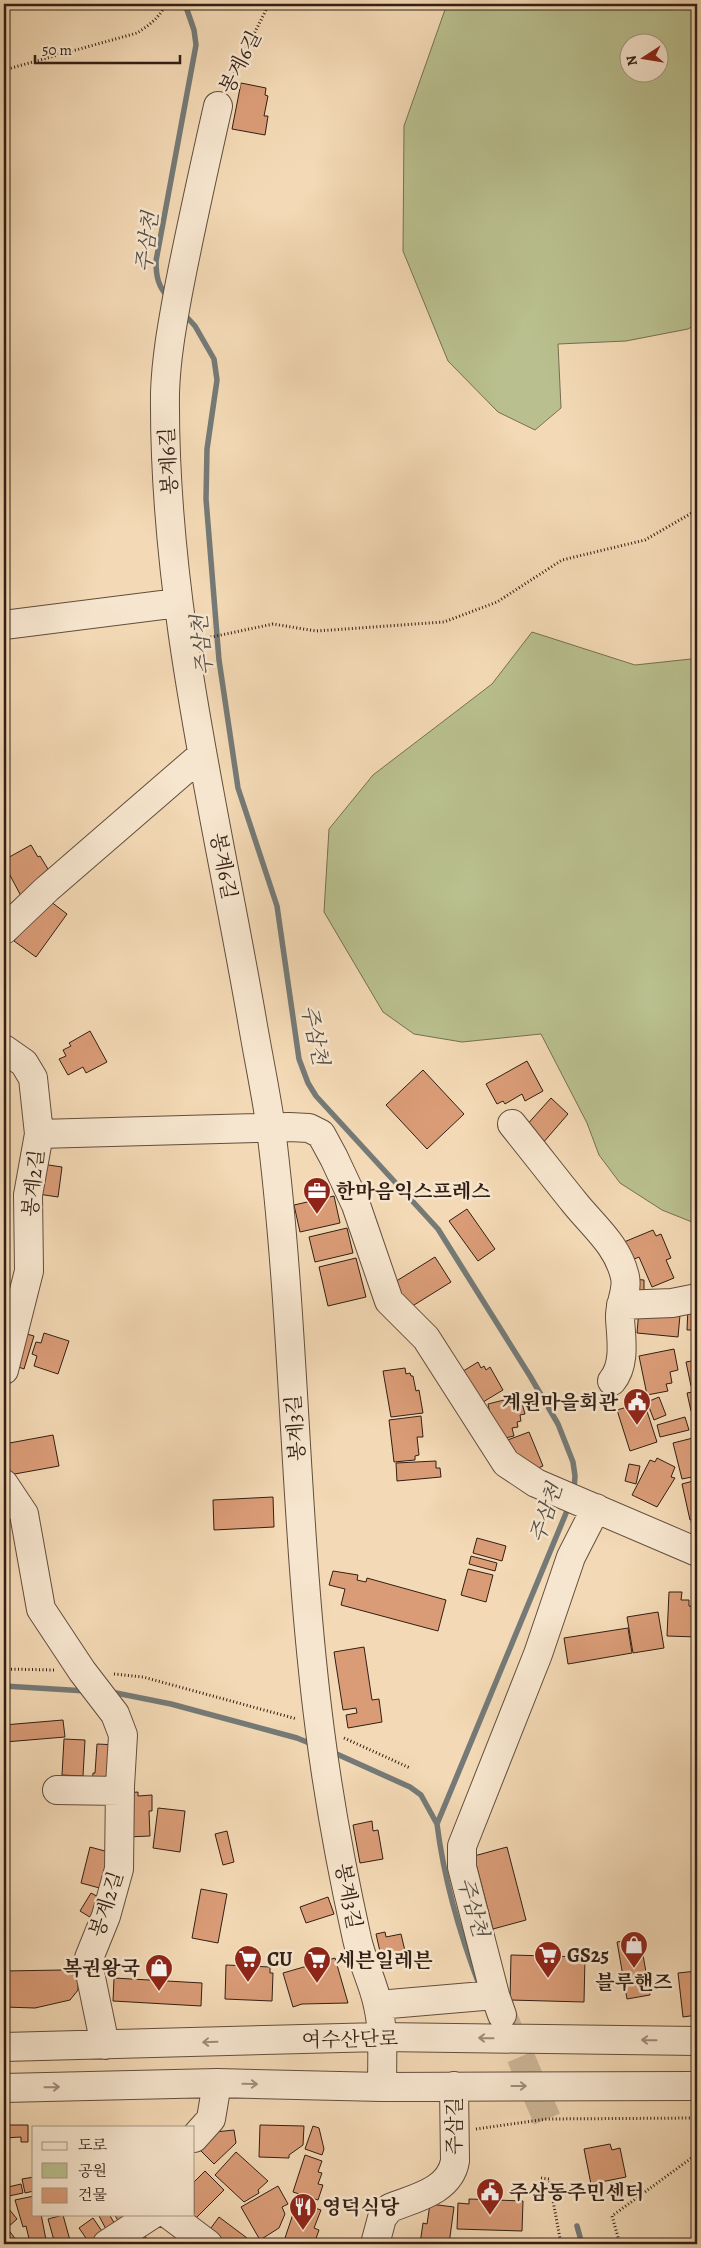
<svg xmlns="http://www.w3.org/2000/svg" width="701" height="2248" font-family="Alegreya,'Noto Serif KR',serif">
<rect width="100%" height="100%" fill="#f3d9b5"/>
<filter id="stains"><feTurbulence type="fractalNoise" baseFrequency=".004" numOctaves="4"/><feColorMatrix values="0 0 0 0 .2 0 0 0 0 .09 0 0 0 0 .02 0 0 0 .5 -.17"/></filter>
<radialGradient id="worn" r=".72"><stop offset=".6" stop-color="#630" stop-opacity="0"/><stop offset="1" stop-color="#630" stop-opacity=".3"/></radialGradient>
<path fill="#b9bf8e" stroke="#766f51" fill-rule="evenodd" d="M447 4H697V324L688 329 626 341 558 344 561 408 535 430 498 412 448 361 403 251 404 126ZM628 42H658V72H628Z
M532 632 635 665 691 659 697 655V1224L662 1210 620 1183 599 1155 587 1123 541 1034 462 1042 414 1034 383 1012 324 912 329 829 373 775 492 684Z"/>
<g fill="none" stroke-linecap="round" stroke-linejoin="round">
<path stroke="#757a77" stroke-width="5.5" d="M169 298C158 287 156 276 156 261L196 45 194 30 185 4
M183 313 195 326 214 359 217 380 207 449 206 499 219 660 238 788 277 906 299 1059 308 1083 316 1096 438 1229 530 1376 558 1424 573 1462 575 1476 574 1490
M4 1686 86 1691
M111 1692 171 1704 297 1738 314 1745
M330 1751 410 1787 421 1795 437 1824
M480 1987C460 1935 444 1880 437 1824L569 1506
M577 2226 582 2244"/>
</g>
<path fill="#da9c77" stroke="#321f14" d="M241 83 266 88 265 95 268 96 264 116H268L265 135 232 129Z
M31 845 38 857 40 856 51 874 21 896 4 864V860Z
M46 898 67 914 36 957 14 941Z
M90 1031 107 1062 86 1073 83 1067 68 1075 59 1059 66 1056 63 1050 71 1046 69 1043Z
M527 1061 543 1091 525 1101 522 1094 505 1104 503 1101 497 1104 486 1084Z
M4 1065 10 1066 8 1076 4 1075Z
M423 1070 464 1114 427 1149 386 1105Z
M551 1098 568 1114 542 1144 524 1128Z
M42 1164 62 1167 58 1197 38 1194Z
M334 1196 340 1223 300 1232 294 1205Z
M467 1209 495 1249 478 1261 449 1221Z
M347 1228 353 1253 315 1262 309 1237Z
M653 1230 656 1236 661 1234 671 1258 666 1260 674 1278 652 1287 639 1257 632 1260 624 1242Z
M435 1257 451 1282 406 1310 390 1285Z
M356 1258 366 1297 328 1306 319 1267Z
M631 1279 644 1280V1300Z
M688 1307 697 1308V1330H687Z
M639 1310 680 1315 678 1337 637 1333Z
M23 1333 34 1336 24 1369 13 1365Z
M44 1333 69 1341 58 1374 34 1366 37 1356 32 1354 36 1342 41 1343Z
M674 1349 678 1370 670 1372 672 1383 666 1384 668 1391 647 1395 639 1356Z
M697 1360V1384L691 1386 686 1362Z
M478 1362 481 1368 484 1366 486 1370 490 1367 503 1390 478 1405 460 1373Z
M405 1368 406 1374 410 1373 411 1376H413L416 1391 419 1390 423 1413 391 1417 383 1371Z
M697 1391V1410L691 1411 687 1393Z
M520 1396 525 1414 520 1415 521 1421 517 1422 518 1427 512 1428 514 1436 496 1440 488 1404Z
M659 1397 666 1415 654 1420 647 1402Z
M644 1402 657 1442 630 1451 617 1410Z
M421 1416 423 1437H417L419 1455 415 1456V1460L394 1462 389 1420Z
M685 1417 689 1430 660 1437 657 1425Z
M529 1432 543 1466 533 1470 509 1448 505 1441Z
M53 1435 59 1466 9 1475 4 1444Z
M697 1437V1476L682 1479 673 1443Z
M657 1458 675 1467 671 1477 675 1478 657 1507 632 1495 650 1460 655 1462Z
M436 1461V1468H440L441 1477 397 1481 396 1463Z
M629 1464 640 1466 636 1484 625 1481Z
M697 1480V1518L690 1520 682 1484Z
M273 1497 274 1527 214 1530 213 1500Z
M697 1520V1545L691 1521Z
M477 1538 506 1546 502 1561 473 1553Z
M471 1556 497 1563 495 1571 469 1564Z
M468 1569 493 1575 486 1602 461 1595Z
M333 1571 358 1575 357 1580 366 1582 367 1578 446 1600 438 1631 341 1605 345 1589 329 1585Z
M669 1592H682L681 1600H689V1606L697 1607V1637L667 1636Z
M658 1612 664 1648 633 1653 627 1617Z
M628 1628 632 1653 568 1664 564 1638Z
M364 1647 372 1700 379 1699 382 1722 348 1728 346 1715 357 1713 356 1708 343 1710 334 1652Z
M63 1720 65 1737 5 1742 4 1725Z
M64 1739 85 1740 83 1776 62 1775Z
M97 1744 118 1745 115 1788 92 1786 93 1773H95Z
M138 1792V1796L152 1795V1811H149L150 1836 127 1837 126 1793Z
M158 1808 185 1811 180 1852 153 1848Z
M372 1821 373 1831 378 1830 383 1859 360 1863 353 1825Z
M227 1831 234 1862 223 1865 215 1834Z
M90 1847 116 1854 107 1890 81 1883Z
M507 1847 526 1920 493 1929 474 1856Z
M201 1889 227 1894 218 1943 192 1938Z
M91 1893 104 1900 93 1919 80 1911Z
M328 1897 334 1914 306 1923 300 1907Z
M385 1932 386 1937 401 1934 405 1951 381 1956 376 1934Z
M640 1938 650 1995 627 1999 617 1942Z
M511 1955 585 1957 584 2002 510 2000Z
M335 1958 348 2003 302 2004 293 2007 283 1973Z
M226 1965 270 1967V1973H273L272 2001 225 1999Z
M63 1970 70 1972 78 1980V1990L70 2000 35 2008 4 2007V1971Z
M697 1971V2015L683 2017 678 1973Z
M114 1978 202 1983 201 2006 113 2001Z
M4 2125H28V2142H21V2137L4 2138Z
M260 2125 304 2126 303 2145 289 2155V2158L259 2157Z
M313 2126 319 2128 324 2149 322 2155 305 2149Z
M234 2130 236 2143 214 2164 194 2144 215 2132Z
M610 2144 612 2150 620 2148 626 2177 591 2184 584 2149Z
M236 2152 268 2181 258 2190 259 2193 244 2202 215 2175Z
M305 2155 322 2161 318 2172 322 2173 318 2184 323 2185 318 2200 293 2192Z
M205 2171 224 2190 194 2220 189 2214H194V2182Z
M34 2177V2191L25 2193 22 2179Z
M21 2184 23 2193 4 2197V2188Z
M278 2186 288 2204 282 2207 285 2214 279 2228 260 2240 241 2207Z
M34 2196V2214H41L46 2240 30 2243 26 2226 23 2227 15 2200Z
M469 2199 523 2201 522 2231 457 2229 458 2203 469 2204Z
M297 2202 321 2210 314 2228 319 2230 314 2244H283Z
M5 2204 17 2219 7 2228 4 2223Z
M430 2204 454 2207 449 2244H420L423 2223 427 2224Z
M98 2214H109L116 2226 107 2231Z
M114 2214H134L122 2227Z
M63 2215 71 2244H55L48 2219Z
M219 2217 247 2238 242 2244H223L208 2232Z
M93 2218 106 2237 95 2244H90L79 2228Z
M4 2224 17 2241 13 2244H4Z
M145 2236 150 2244H132Z"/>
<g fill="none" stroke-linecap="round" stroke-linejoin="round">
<path stroke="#ccb495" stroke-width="28" stroke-dasharray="28 14" stroke-linecap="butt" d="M504 2018 547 2119"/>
<defs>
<path id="minor" d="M218 106C204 168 190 230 178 293 172 326 166 359 165 393 163 605 216 812 252 1020 258 1056 266 1093 271 1129 296 1329 294 1531 320 1731 329 1801 342 1871 357 1939 362 1962 374 1984 378 2006 384 2032 382 2061 382 2087
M4 625 178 603
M4 930 47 889 202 755
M4 1049 24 1063 33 1078 39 1134 28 1195 29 1271 4 1370
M512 1124C533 1150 553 1176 574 1202 593 1226 618 1245 625 1277 628 1291 619 1304 620 1318 621 1338 626 1364 612 1381
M39 1134 289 1127 309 1128 321 1134 334 1158 356 1205 389 1301 426 1338 506 1463 536 1483 697 1552
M621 1305 672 1303 697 1298
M4 1484 24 1514 41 1609 82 1671 115 1714 123 1735 120 1786 119 1869 106 1916 89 1958V1968L105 2045
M57 1790 120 1791
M378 2005 495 1995
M502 2015 495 1995 462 1867V1846L538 1654 571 1557 596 1508
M4 2047 381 2037 697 2041
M4 2088 217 2083 382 2087 697 2086
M194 2138 211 2119 217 2083
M168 2214 208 2244
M107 2244 153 2214
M375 2244 382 2218 390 2208C415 2198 450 2191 455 2161L454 2086"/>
</defs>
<use href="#minor" stroke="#624e3c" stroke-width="30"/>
<path stroke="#321f14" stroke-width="3" stroke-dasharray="1 2.5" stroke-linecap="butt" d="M4 70 137 33C148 26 161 17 165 4
M228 86 269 4
M207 638 273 624 316 631 444 622 497 602 562 560 645 540 697 510
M4 1669 55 1670
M114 1674 143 1677 297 1719
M344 1738 410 1768
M476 2129 547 2119 697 2118
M541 2178 549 2179 561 2244
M620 2244 612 2216 697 2154"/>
<use href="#minor" stroke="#f7e6cf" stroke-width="28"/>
</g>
<defs><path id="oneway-shaft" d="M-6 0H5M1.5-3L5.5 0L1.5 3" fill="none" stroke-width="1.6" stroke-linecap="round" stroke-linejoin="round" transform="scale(1.25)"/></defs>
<g stroke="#9e8c7b">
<use href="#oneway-shaft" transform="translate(486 2038) rotate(-179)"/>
<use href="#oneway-shaft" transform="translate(649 2040) rotate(-179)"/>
<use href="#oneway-shaft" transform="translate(210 2042) rotate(178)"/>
<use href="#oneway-shaft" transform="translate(250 2084) rotate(1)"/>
<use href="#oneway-shaft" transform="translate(519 2086)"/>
<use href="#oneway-shaft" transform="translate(52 2087) rotate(-1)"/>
</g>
<defs>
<symbol id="office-pin" viewBox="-11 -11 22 30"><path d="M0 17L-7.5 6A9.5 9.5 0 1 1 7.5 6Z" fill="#8f2418" stroke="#f7e6cf"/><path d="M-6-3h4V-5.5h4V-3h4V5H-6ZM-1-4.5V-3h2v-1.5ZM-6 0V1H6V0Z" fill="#fff"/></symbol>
<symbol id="civic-pin" viewBox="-11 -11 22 30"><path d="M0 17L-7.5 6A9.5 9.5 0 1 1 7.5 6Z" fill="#8f2418" stroke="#f7e6cf"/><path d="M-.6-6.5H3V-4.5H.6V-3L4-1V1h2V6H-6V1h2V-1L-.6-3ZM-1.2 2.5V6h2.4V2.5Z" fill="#fff"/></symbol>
<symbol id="shop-pin" viewBox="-11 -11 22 30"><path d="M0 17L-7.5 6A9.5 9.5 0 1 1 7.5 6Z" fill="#8f2418" stroke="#f7e6cf"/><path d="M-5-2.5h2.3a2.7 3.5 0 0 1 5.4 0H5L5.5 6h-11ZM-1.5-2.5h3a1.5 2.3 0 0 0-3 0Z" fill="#fff"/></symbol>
<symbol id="supermarket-pin" viewBox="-11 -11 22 30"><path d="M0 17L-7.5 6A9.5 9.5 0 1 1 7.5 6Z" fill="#8f2418" stroke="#f7e6cf"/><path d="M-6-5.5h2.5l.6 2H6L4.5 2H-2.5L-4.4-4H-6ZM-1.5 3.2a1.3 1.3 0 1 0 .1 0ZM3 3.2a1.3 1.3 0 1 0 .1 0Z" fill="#fff"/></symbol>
<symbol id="restaurant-pin" viewBox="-11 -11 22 30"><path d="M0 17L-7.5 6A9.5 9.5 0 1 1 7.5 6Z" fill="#8f2418" stroke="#f7e6cf"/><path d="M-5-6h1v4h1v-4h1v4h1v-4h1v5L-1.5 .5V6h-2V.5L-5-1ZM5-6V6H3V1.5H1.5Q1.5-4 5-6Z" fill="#fff"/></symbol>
</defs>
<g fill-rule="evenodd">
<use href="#office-pin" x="301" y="1175" width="32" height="43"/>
<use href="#civic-pin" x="621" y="1386" width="32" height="43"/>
<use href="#shop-pin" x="618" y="1929" width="32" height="43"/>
<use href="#supermarket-pin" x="532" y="1939" width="32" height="43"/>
<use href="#supermarket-pin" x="232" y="1943" width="32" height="43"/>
<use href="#supermarket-pin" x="301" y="1944" width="32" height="43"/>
<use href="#shop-pin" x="143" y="1952" width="32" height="43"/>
<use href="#civic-pin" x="474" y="2176" width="32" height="43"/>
<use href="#restaurant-pin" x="287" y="2191" width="32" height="43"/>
</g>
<g text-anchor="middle" stroke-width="5" stroke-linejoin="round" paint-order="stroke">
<g font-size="20" fill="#321f14" stroke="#f7e6cf">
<text transform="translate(240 62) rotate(-63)" y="7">봉계6길</text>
<text transform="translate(168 461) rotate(-93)" y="7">봉계6길</text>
<text transform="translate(224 866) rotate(79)" y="7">봉계6길</text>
<text transform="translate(33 1183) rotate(-84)" y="7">봉계2길</text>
<text transform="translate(295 1428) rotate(-94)" y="7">봉계3길</text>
<text transform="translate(349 1896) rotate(79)" y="7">봉계3길</text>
<text transform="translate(106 1904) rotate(-72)" y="7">봉계2길</text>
<text transform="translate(350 2039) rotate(-1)" y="7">여수산단로</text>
<text transform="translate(454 2126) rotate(-90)" y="7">주삼길</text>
</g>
<g font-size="20" font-weight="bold" fill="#321f14" stroke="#f7e6cf" text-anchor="start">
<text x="336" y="1198">한마음익스프레스</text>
<text x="618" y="1409" text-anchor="end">계원마을회관</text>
<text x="567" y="1962">GS25</text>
<text x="267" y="1966">CU</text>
<text x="336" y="1967">세븐일레븐</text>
<text x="140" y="1975" text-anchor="end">복권왕국</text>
<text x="634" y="1989" text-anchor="middle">블루핸즈</text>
<text x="509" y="2199">주삼동주민센터</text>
<text x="322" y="2214">영덕식당</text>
</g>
<g font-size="21" font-style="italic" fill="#534d46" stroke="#f7e6cf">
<text transform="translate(147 242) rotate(-83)" y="7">주삼천</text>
<text transform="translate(202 645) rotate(-96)" y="7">주삼천</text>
<text transform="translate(315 1035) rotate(78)" y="7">주삼천</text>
<text transform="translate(546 1513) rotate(-72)" y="7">주삼천</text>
<text transform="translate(473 1907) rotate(74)" y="7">주삼천</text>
</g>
</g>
<rect width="701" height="2248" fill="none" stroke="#f3d9b5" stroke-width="20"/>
<rect x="5" y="5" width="691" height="2238" fill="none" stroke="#321f14" stroke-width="2.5"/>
<rect x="10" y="10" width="681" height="2228" fill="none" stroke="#321f14"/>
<rect x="32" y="2126" width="162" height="90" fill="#f7e6cf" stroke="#a89684"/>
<rect x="42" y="2142" width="25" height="8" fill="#f7e6cf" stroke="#a89684"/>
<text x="78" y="2150" font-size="15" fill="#321f14">도로</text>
<rect x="42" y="2163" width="25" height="15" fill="#b9bf8e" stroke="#a89684"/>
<text x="78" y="2176" font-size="15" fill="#321f14">공원</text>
<rect x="42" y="2188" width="25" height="15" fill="#da9c77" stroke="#a89684"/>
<text x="78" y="2200" font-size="15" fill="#321f14">건물</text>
<g transform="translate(644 58) rotate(258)"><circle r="24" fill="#f7e6cf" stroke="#a89684"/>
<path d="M0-4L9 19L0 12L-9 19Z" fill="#8f2418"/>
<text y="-8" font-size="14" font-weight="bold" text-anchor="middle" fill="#321f14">N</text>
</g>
<path d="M35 55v8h145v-8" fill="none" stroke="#321f14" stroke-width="2.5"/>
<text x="42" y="55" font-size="15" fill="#321f14" stroke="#f7e6cf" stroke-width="4" paint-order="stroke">50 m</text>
<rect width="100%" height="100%" filter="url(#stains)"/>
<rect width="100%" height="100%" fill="url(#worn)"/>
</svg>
